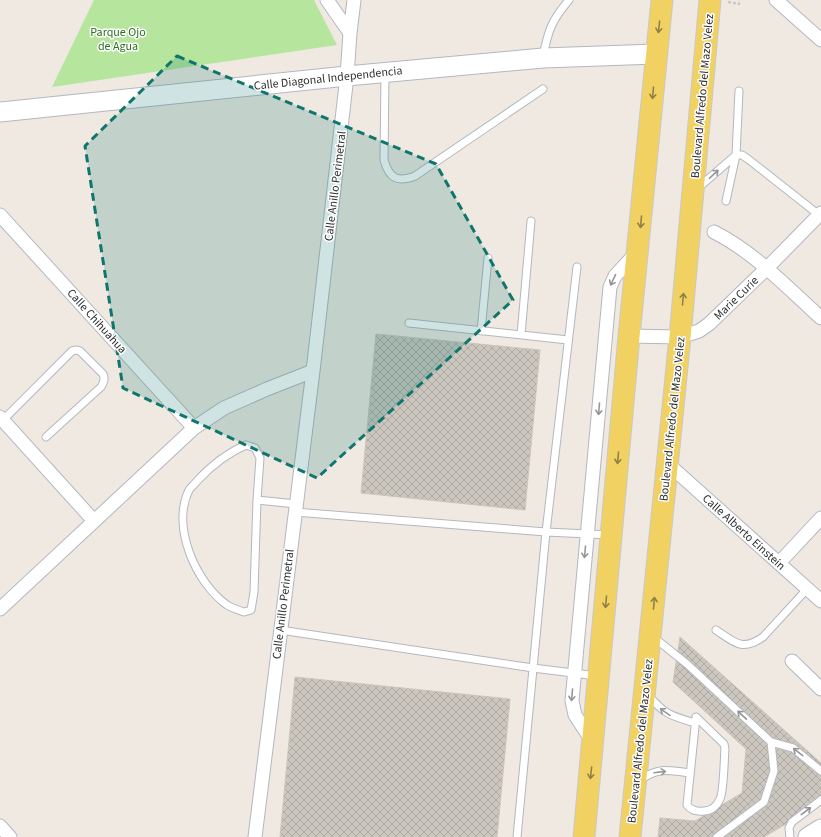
<svg xmlns="http://www.w3.org/2000/svg" width="821" height="837" font-family="'Source Sans 3',sans-serif">
<defs>
<pattern id="building-cross-hatch" width="8" height="8" patternUnits="userSpaceOnUse"><rect width="8" height="8" fill="#cbc7bf"/><path d="M0 0l8 8M0 8l8-8" fill="none" stroke="#afaba4"/></pattern>
</defs>
<rect width="100%" height="100%" fill="#efe9e1"/>
<path fill="#b6e59e" d="M94 0H314L337 45 52 87Z"/>
<path fill="url(#building-cross-hatch)" stroke="#cbc5ba" d="M376 334 540 350 525 510 361 493Z
M680 637 821 763V803L764 837H658L660 818 695 821 742 793 746 749 673 682Z
M295 677 510 699 497 837H280Z"/>
<g fill="none" stroke-linecap="round" stroke-linejoin="round">
<defs>
<path id="lane" d="M543 57C548 30 552 20 569 0
M385 73 384 160C389 178 397 183 415 176L543 89
M698 188 736 155H742L748 159 819 215
M726 201 736 155 739 91
M409 323 568 340
M481 331 488 258
M521 335 531 221
M3 420 72 351 77 350 80 351 103 374C105 379 104 382 101 387L46 437
M246 445 255 448 260 458 257 500 254 592 251 610 244 612C238 610 232 608 227 605 196 583 171 527 189 490 191 487 195 484 197 481 211 466 227 453 246 445Z
M257 500 296 504
M295 512 546 532 610 535
M280 630 533 668 597 676
M716 630C734 642 742 652 763 637L808 588
M652 636 687 664 771 742 793 748 821 771
M649 696C665 715 672 716 695 723
M696 717 724 744 725 749C724 760 724 790 720 799 717 806 711 811 704 811 697 812 691 810 687 805Z
M639 781C658 767 668 770 690 773
M517 837 546 532 577 267
M717 837 764 802 774 771 771 742
M790 837 789 828 792 822 821 800"/>
<path id="street" d="M327 0 350 33
M776 0 821 40
M0 215 194 428
M714 232C754 252 788 288 821 318
M629 336 680 337 699 331 709 324 766 269 821 213
M0 417 94 521
M667 463 821 601
M779 563 821 518
M0 609 194 428 224 408 267 389 313 371
M792 661 821 689
M592 741 575 715 572 701 610 287 615 276 637 252
M0 826 10 837
M255 837 313 371 347 76 350 33 354 0"/>
<path id="secondary" d="M0 112 347 76 543 58 656 54
M808 837 821 829"/>
<path id="primary" d="M584 837 629 336 662 0
M630 837 680 337 710 0"/>
</defs>
<use href="#lane" stroke="#b4b7c1" stroke-width="9"/>
<use href="#street" stroke="#b4b7c1" stroke-width="15"/>
<use href="#secondary" stroke="#b4b7c1" stroke-width="21"/>
<use href="#primary" stroke="#c9c9c9" stroke-width="23"/>
<path stroke="#c9c9c9" stroke-width="2.5" stroke-dasharray="3 2" stroke-linecap="butt" d="M728 2 739 4V0"/>
<use href="#lane" stroke="#fff" stroke-width="7"/>
<use href="#street" stroke="#fff" stroke-width="13"/>
<use href="#secondary" stroke="#fff" stroke-width="19"/>
<use href="#primary" stroke="#f2d163" stroke-width="21"/>
</g>
<defs><path id="oneway-shaft" d="M-6 0H5M1.5-3L5.5 0L1.5 3" fill="none" stroke-width="1.6" stroke-linecap="round" stroke-linejoin="round"/></defs>
<g stroke="#908048">
<use href="#oneway-shaft" transform="translate(659 27) rotate(96)"/>
<use href="#oneway-shaft" transform="translate(653 93) rotate(95)"/>
<use href="#oneway-shaft" transform="translate(641 222) rotate(95)"/>
<use href="#oneway-shaft" transform="translate(683 299) rotate(-85)"/>
<use href="#oneway-shaft" transform="translate(618 458) rotate(95)"/>
<use href="#oneway-shaft" transform="translate(606 602) rotate(95)"/>
<use href="#oneway-shaft" transform="translate(654 603) rotate(-85)"/>
<use href="#oneway-shaft" transform="translate(591 773) rotate(96)"/>
</g>
<g stroke="#969696">
<use href="#oneway-shaft" transform="translate(714 174) rotate(-43)"/>
<use href="#oneway-shaft" transform="translate(613 280) rotate(115)"/>
<use href="#oneway-shaft" transform="translate(599 409) rotate(95)"/>
<use href="#oneway-shaft" transform="translate(585 552) rotate(95)"/>
<use href="#oneway-shaft" transform="translate(572 695) rotate(95)"/>
<use href="#oneway-shaft" transform="translate(665 712) rotate(-145)"/>
<use href="#oneway-shaft" transform="translate(742 715) rotate(-137)"/>
<use href="#oneway-shaft" transform="translate(798 752) rotate(-142)"/>
<use href="#oneway-shaft" transform="translate(660 772) rotate(-7)"/>
<use href="#oneway-shaft" transform="translate(806 811) rotate(-37)"/>
</g>
<path fill="#0f766e" fill-opacity="0.2" stroke="#0f766e" stroke-width="3" stroke-dasharray="8 5" stroke-linejoin="round" d="M177 56 436 164 513 300 317 478 123 388 85 146Z"/>
<g text-anchor="middle" stroke-width="3" stroke-linejoin="round" paint-order="stroke">
<g font-size="12" fill="#2c6e1b" stroke="#fff">
<text x="118" y="36">Parque Ojo<tspan x="118" dy="14">de Agua</tspan></text>
</g>
<g font-size="12" fill="#2e2e2e" stroke="#fff">
<text transform="translate(328 78) rotate(-6)" y="4">Calle Diagonal Independencia</text>
<text transform="translate(702 96) rotate(-85)" y="4">Boulevard Alfredo del Mazo Velez</text>
<text transform="translate(335 186) rotate(-83)" y="4">Calle Anillo Perimetral</text>
<text transform="translate(736 298) rotate(-44)" y="4">Marie Curie</text>
<text transform="translate(97 321) rotate(48)" y="4">Calle Chihuahua</text>
<text transform="translate(672 419) rotate(-84)" y="4">Boulevard Alfredo del Mazo Velez</text>
<text transform="translate(744 532) rotate(42)" y="4">Calle Alberto Einstein</text>
<text transform="translate(283 604) rotate(-83)" y="4">Calle Anillo Perimetral</text>
<text transform="translate(640 741) rotate(-84)" y="4">Boulevard Alfredo del Mazo Velez</text>
</g>
</g>
</svg>
